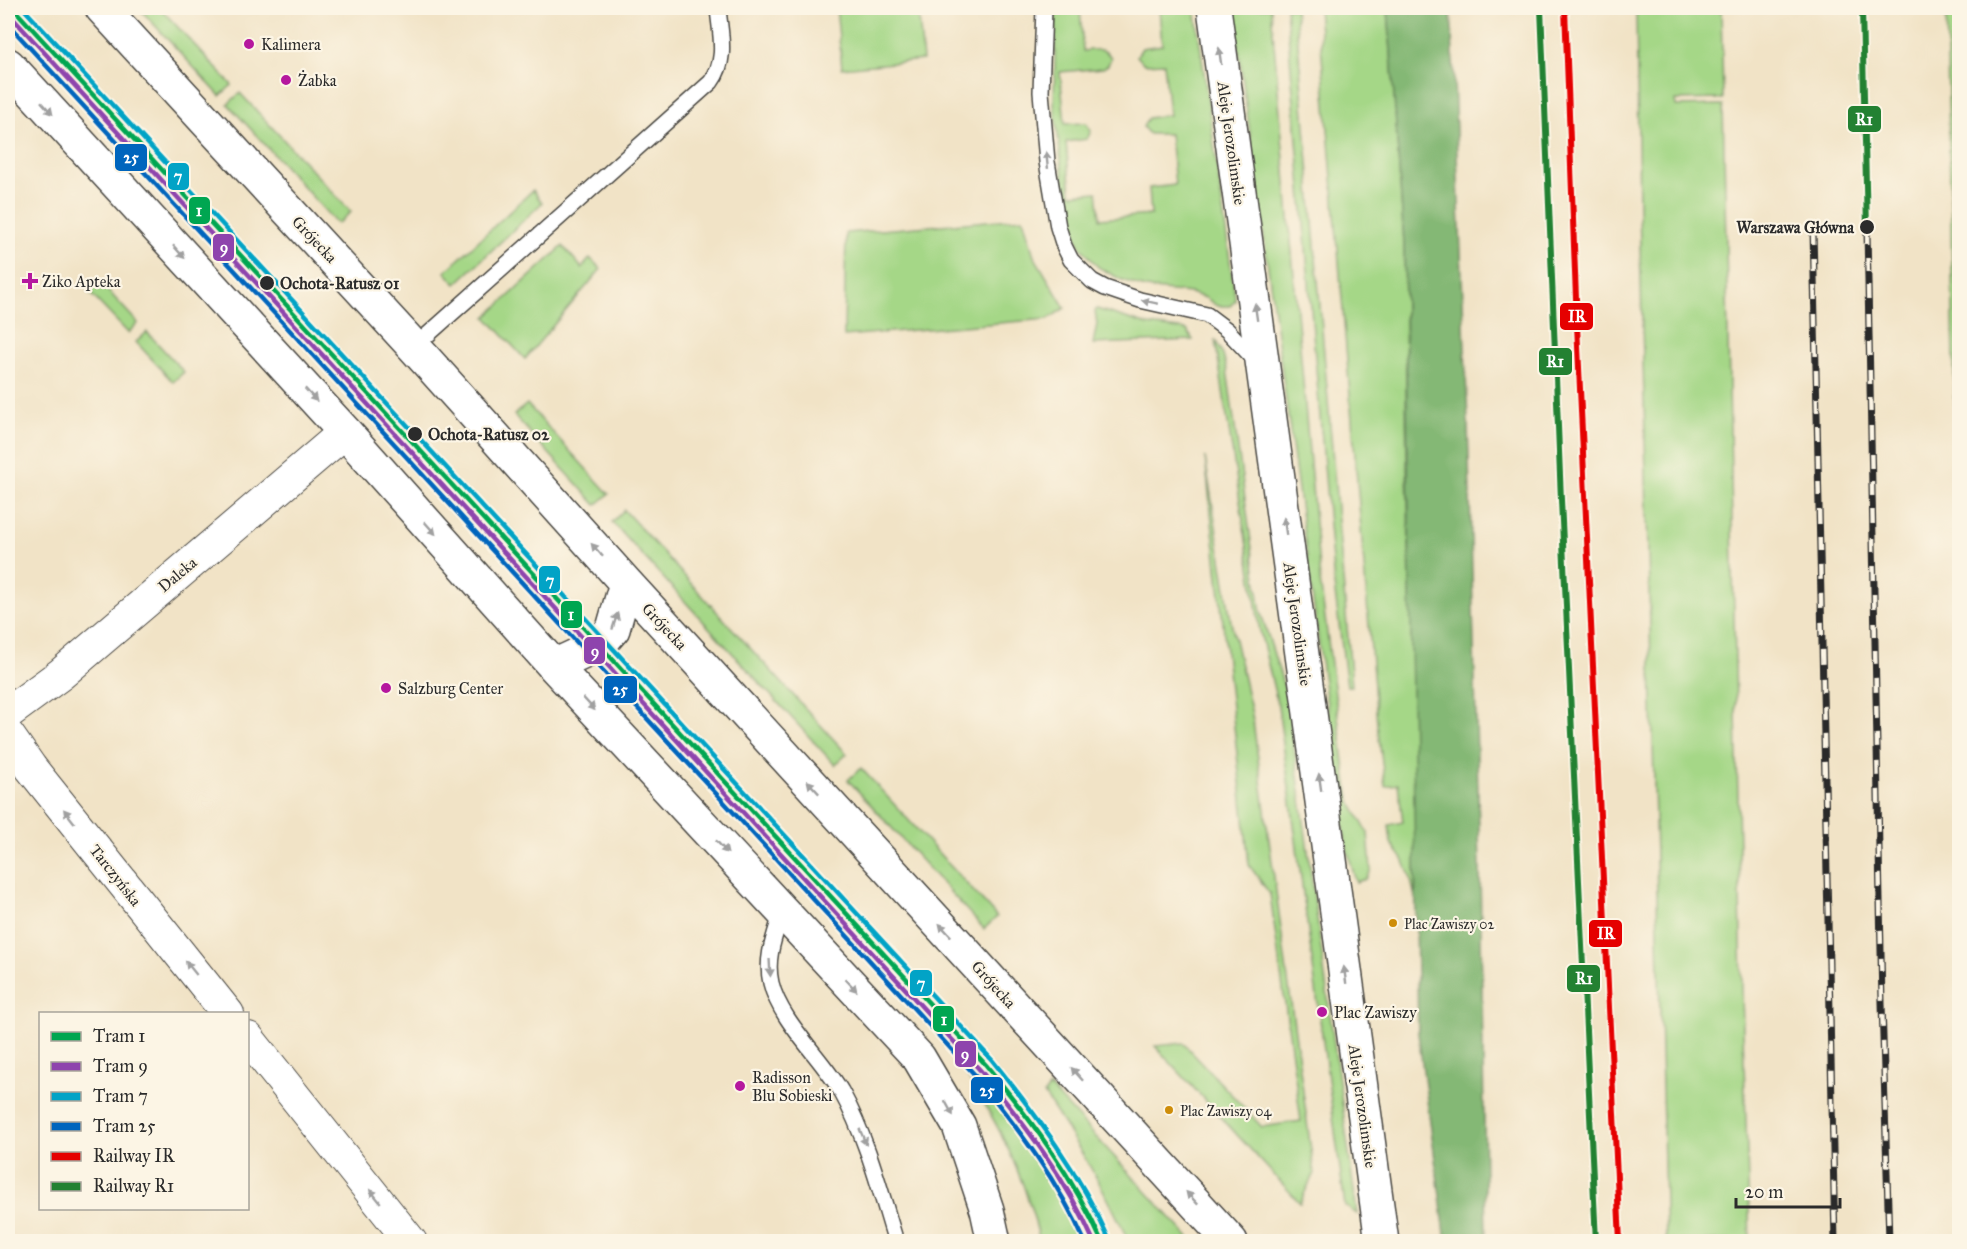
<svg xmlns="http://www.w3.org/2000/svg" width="1967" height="1249" font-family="'IM FELL Great Primer',serif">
<rect width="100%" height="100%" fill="#fcf5e5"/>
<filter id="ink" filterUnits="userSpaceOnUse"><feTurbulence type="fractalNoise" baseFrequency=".0167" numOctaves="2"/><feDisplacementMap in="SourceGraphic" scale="12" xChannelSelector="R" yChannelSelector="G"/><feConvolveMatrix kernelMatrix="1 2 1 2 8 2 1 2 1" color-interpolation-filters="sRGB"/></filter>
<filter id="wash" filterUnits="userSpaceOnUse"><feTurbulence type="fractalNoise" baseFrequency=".008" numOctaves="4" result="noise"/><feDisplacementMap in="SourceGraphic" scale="24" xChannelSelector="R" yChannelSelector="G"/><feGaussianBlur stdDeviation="1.35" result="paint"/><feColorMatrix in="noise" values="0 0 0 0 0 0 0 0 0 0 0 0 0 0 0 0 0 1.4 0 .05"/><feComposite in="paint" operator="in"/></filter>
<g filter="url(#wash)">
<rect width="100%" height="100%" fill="#f1e3c6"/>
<path fill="#a5d787" stroke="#688159" stroke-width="1.5" d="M139 8H160L232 85 220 96Z
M836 8H918L923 60 842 68Z
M1056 8H1080L1083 51C1094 50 1105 46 1111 58L1108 65 1103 68 1060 72 1065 124 1086 123 1091 131 1087 139 1066 142 1071 194 1097 192 1100 219 1151 215 1149 188 1175 185 1170 134H1149L1143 127 1148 118 1169 115 1164 63 1144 64 1137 56 1142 48 1162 45 1159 8H1195L1235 297V301L1230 306H1217L1206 298 1190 293 1145 288 1120 279 1098 267 1080 246 1072 227 1066 201 1054 104Z
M1233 8H1271L1320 580 1347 785 1352 805 1368 833 1371 870 1366 879 1356 882 1346 845Z
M1286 8H1295L1352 686H1347L1334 585Z
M1318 8H1388L1404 243 1407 468 1415 782V897L1410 876 1403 859 1391 843 1389 825 1403 822 1398 784 1385 786 1377 723Z
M1636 8H1721L1723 99 1675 100 1676 106 1723 105 1743 1034 1750 1241H1666L1639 206Z
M1946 8H1960L1959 708 1957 491Z
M240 93 351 212 337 224 228 104Z
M533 190 542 203 456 284 445 272Z
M1023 218 1034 256 1065 308 1048 319 844 336 846 233Z
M563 246 582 268 590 258 601 269 525 359 486 317Z
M98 280 138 323 128 333 87 290Z
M1097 309 1148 325 1187 330 1193 340 1093 344 1097 324 1095 311Z
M147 332 184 372 173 382 136 342Z
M1215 339 1223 355 1227 370 1261 613 1287 696 1357 1214 1345 1206 1278 706 1260 631Z
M527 404 609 494 596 505 514 415Z
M1205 457 1231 622 1252 714 1314 1173 1300 1203 1155 1046 1183 1043 1262 1127 1301 1121 1270 894 1249 865Z
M624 510 847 754 835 765 612 522Z
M861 768 997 917 984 929 848 780Z
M940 1028C1001 1093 1053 1161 1092 1241H1040C1022 1164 985 1095 936 1032Z
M1050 1087 1192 1241H1128C1106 1189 1075 1141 1044 1094Z"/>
<path fill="#84b874" stroke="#587250" stroke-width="1.5" d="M1388 8H1451L1468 423 1480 867 1486 1241H1446L1418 1033 1404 243Z"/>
</g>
<g filter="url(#ink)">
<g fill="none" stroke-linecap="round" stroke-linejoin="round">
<defs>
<path id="service" d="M1044 8 1041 92 1047 162 1058 227 1064 246 1071 260 1092 281 1105 288 1140 300 1207 315 1227 330 1258 363
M414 347 711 82C728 59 720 34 718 8
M782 912C775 935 765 958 771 983 780 1021 821 1057 841 1091 867 1138 880 1190 896 1242"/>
<path id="minor" d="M8 713 61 674 345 432
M8 735 31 768 228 1014
M248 1038 411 1242"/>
<path id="secondary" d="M102 8 414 347 626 583 1231 1242
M1214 8 1382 1242
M8 65 345 432 554 666 919 1058 959 1126 987 1210 994 1242
M554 666 599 645 613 629 626 583"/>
</defs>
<use href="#service" stroke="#494742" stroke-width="18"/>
<use href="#minor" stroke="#494742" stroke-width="34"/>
<use href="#secondary" stroke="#494742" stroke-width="36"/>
<use href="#service" stroke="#fff" stroke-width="15"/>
<use href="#minor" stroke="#fff" stroke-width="32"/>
<use href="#secondary" stroke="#fff" stroke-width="33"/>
<defs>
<path id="rail" d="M1813 230 1835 1242
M1867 230 1882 1003 1889 1241"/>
</defs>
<use href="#rail" stroke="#2b2b2b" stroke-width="7"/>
<use href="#rail" stroke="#fcf5e5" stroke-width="4.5" stroke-dasharray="14" stroke-linecap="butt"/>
<defs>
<path id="rail-1" d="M1565 8 1577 325 1620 1242"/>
<path id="rail-2" d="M1541 8 1561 500 1596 1242
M1862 8 1867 230"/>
</defs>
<use href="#rail-1" stroke="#fcf5e5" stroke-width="10"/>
<use href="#rail-2" stroke="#fcf5e5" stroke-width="10"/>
<use href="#rail-1" stroke="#e50000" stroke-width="6"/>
<use href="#rail-2" stroke="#238132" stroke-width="6"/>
<defs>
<path id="tram-1" d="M13 8 986 1065C1031 1120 1073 1176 1102 1242"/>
<path id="tram-2" d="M8 13 980 1070C1024 1123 1066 1178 1094 1242"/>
<path id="tram-3" d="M23 8 992 1060C1037 1116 1080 1173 1109 1239"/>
<path id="tram-4" d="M8 24 975 1075C1017 1127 1058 1180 1085 1242"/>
</defs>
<use href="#tram-1" stroke="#fcf5e5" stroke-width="9"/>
<use href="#tram-2" stroke="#fcf5e5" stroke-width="9"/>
<use href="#tram-3" stroke="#fcf5e5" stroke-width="9"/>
<use href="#tram-4" stroke="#fcf5e5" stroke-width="9"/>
<use href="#tram-1" stroke="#00a651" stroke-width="4.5"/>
<use href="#tram-2" stroke="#8e44ad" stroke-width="4.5"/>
<use href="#tram-3" stroke="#02a3c6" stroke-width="4.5"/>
<use href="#tram-4" stroke="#0065bd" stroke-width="4.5"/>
</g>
<defs><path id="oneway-solid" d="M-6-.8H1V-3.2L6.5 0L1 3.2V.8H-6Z" transform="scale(1.5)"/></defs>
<g fill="#a0a0a0">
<use href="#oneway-solid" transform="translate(1220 56) rotate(-98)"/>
<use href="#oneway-solid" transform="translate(47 108) rotate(48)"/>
<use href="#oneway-solid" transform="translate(1047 160) rotate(-96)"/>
<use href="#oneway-solid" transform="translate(179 252) rotate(48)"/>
<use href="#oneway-solid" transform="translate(1150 302) rotate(-168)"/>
<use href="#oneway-solid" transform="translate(1256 312) rotate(-98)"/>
<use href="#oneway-solid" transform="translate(311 395) rotate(47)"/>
<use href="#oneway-solid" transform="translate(1285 526) rotate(-98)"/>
<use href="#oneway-solid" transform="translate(430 528) rotate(48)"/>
<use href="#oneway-solid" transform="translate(597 550) rotate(-132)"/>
<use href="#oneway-solid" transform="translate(615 621) rotate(-72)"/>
<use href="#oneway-solid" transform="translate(589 704) rotate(47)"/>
<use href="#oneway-solid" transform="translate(1320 782) rotate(-98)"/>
<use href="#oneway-solid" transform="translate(813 787) rotate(-133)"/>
<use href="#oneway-solid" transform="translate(69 816) rotate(-128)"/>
<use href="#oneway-solid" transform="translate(722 847) rotate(47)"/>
<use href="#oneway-solid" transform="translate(945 930) rotate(-133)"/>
<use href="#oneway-solid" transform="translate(191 968) rotate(-129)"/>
<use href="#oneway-solid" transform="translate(770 968) rotate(87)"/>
<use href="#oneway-solid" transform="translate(1345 975) rotate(-98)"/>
<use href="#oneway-solid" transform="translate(851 985) rotate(47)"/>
<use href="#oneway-solid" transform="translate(1077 1074) rotate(-132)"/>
<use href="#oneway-solid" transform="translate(949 1108) rotate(61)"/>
<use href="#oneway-solid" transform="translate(863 1137) rotate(67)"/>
<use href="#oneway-solid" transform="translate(375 1196) rotate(-129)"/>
<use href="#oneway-solid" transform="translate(1192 1198) rotate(-133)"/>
</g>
</g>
<g fill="#b5179e" stroke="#fcf5e5" stroke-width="2">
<circle cx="249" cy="44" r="6"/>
<circle cx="286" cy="80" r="6"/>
<path d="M27 272h6v6h6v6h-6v6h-6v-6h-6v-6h6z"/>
<circle cx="386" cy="688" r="6"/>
<circle cx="1322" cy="1012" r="6"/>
<circle cx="740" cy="1086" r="6"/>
</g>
<g fill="#2b2b2b" stroke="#fcf5e5" stroke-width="2">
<circle cx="1867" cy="227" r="8"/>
<circle cx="267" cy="283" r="8"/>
<circle cx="415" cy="434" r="8"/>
</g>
<g fill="#ce8d09" stroke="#fcf5e5" stroke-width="2">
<circle cx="1393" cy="923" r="5"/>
<circle cx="1169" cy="1110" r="5"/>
</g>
<g text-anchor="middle" stroke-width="4.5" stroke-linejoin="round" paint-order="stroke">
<g font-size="14" fill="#2b2b2b" stroke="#fcf5e5" text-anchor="start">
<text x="1404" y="929">Plac Zawiszy 02</text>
<text x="1180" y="1116">Plac Zawiszy 04</text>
</g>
<g font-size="16" fill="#2b2b2b" stroke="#fcf5e5" text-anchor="start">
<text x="261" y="50">Kalimera</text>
<text x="298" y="86">Żabka</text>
<text x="42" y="287">Ziko Apteka</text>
<text x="398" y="694">Salzburg Center</text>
<text x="1334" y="1018">Plac Zawiszy</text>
<text x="752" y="1083">Radisson<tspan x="752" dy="18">Blu Sobieski</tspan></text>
</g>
<g font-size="16" fill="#2b2b2b" stroke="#fcf5e5">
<text transform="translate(1232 143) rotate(82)" y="6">Aleje Jerozolimskie</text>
<text transform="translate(315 239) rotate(47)" y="6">Grójecka</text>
<text transform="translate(177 574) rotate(-40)" y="6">Daleka</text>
<text transform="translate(1298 624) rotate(82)" y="6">Aleje Jerozolimskie</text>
<text transform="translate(665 626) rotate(47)" y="6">Grójecka</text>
<text transform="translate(116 875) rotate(52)" y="6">Tarczyńska</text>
<text transform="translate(994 984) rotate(48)" y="6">Grójecka</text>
<text transform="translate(1363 1106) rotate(82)" y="6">Aleje Jerozolimskie</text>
</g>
<g font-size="16" font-weight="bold" fill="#2b2b2b" stroke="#fcf5e5" text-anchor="start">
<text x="1854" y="233" text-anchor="end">Warszawa Główna</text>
<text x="280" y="289">Ochota-Ratusz 01</text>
<text x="428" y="440">Ochota-Ratusz 02</text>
</g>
</g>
<g stroke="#fcf5e5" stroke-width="2">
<rect x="1847" y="105" width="35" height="28" rx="6" fill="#238132"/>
<rect x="114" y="143" width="34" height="29" rx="6" fill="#0065bd"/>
<rect x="167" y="162" width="23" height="29" rx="6" fill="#02a3c6"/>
<rect x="188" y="196" width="23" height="29" rx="6" fill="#00a651"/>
<rect x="212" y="233" width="23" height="29" rx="6" fill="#8e44ad"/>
<rect x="1559" y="302" width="35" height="29" rx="6" fill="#e50000"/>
<rect x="1538" y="347" width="35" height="29" rx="6" fill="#238132"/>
<rect x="538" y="565" width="23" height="29" rx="6" fill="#02a3c6"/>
<rect x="560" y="600" width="23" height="29" rx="6" fill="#00a651"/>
<rect x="583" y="636" width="23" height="29" rx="6" fill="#8e44ad"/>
<rect x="603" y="675" width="35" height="29" rx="6" fill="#0065bd"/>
<rect x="1588" y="919" width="35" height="29" rx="6" fill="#e50000"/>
<rect x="1566" y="964" width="35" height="29" rx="6" fill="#238132"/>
<rect x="909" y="969" width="24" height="28" rx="6" fill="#02a3c6"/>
<rect x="932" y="1005" width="23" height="28" rx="6" fill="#00a651"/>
<rect x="954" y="1040" width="23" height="28" rx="6" fill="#8e44ad"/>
<rect x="970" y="1076" width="34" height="28" rx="6" fill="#0065bd"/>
</g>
<g font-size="16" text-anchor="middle" font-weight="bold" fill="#fff">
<text x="1864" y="125">R1</text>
<text x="131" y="163">25</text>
<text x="178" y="182">7</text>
<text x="199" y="216">1</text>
<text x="224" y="253">9</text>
<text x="1577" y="322">IR</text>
<text x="1555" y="367">R1</text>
<text x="550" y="586">7</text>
<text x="571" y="620">1</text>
<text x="595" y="657">9</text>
<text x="620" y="695">25</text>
<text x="1606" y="939">IR</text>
<text x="1584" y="984">R1</text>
<text x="921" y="989">7</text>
<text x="944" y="1025">1</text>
<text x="965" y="1060">9</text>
<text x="987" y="1096">25</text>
</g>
<rect width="1967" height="1249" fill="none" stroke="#fcf5e5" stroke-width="30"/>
<rect x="39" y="1012" width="210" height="198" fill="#fcf5e5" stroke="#a8a49b" stroke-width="1.5"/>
<rect x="51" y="1032" width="30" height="9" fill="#00a651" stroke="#a8a49b" stroke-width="1.5"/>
<text x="93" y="1042" font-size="18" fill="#2b2b2b">Tram 1</text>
<rect x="51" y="1062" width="30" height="9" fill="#8e44ad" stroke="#a8a49b" stroke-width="1.5"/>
<text x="93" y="1072" font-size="18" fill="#2b2b2b">Tram 9</text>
<rect x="51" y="1092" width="30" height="9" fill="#02a3c6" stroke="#a8a49b" stroke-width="1.5"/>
<text x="93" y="1102" font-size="18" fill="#2b2b2b">Tram 7</text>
<rect x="51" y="1122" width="30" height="9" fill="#0065bd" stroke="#a8a49b" stroke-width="1.5"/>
<text x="93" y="1132" font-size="18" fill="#2b2b2b">Tram 25</text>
<rect x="51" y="1152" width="30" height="9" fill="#e50000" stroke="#a8a49b" stroke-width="1.5"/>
<text x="93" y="1162" font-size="18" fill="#2b2b2b">Railway IR</text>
<rect x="51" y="1182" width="30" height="9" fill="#238132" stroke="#a8a49b" stroke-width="1.5"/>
<text x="93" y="1192" font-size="18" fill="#2b2b2b">Railway R1</text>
<path d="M1736 1198v9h104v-9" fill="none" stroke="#2b2b2b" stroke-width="3"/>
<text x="1745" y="1198" font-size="18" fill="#2b2b2b" stroke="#fcf5e5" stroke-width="4.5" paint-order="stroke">20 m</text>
</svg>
